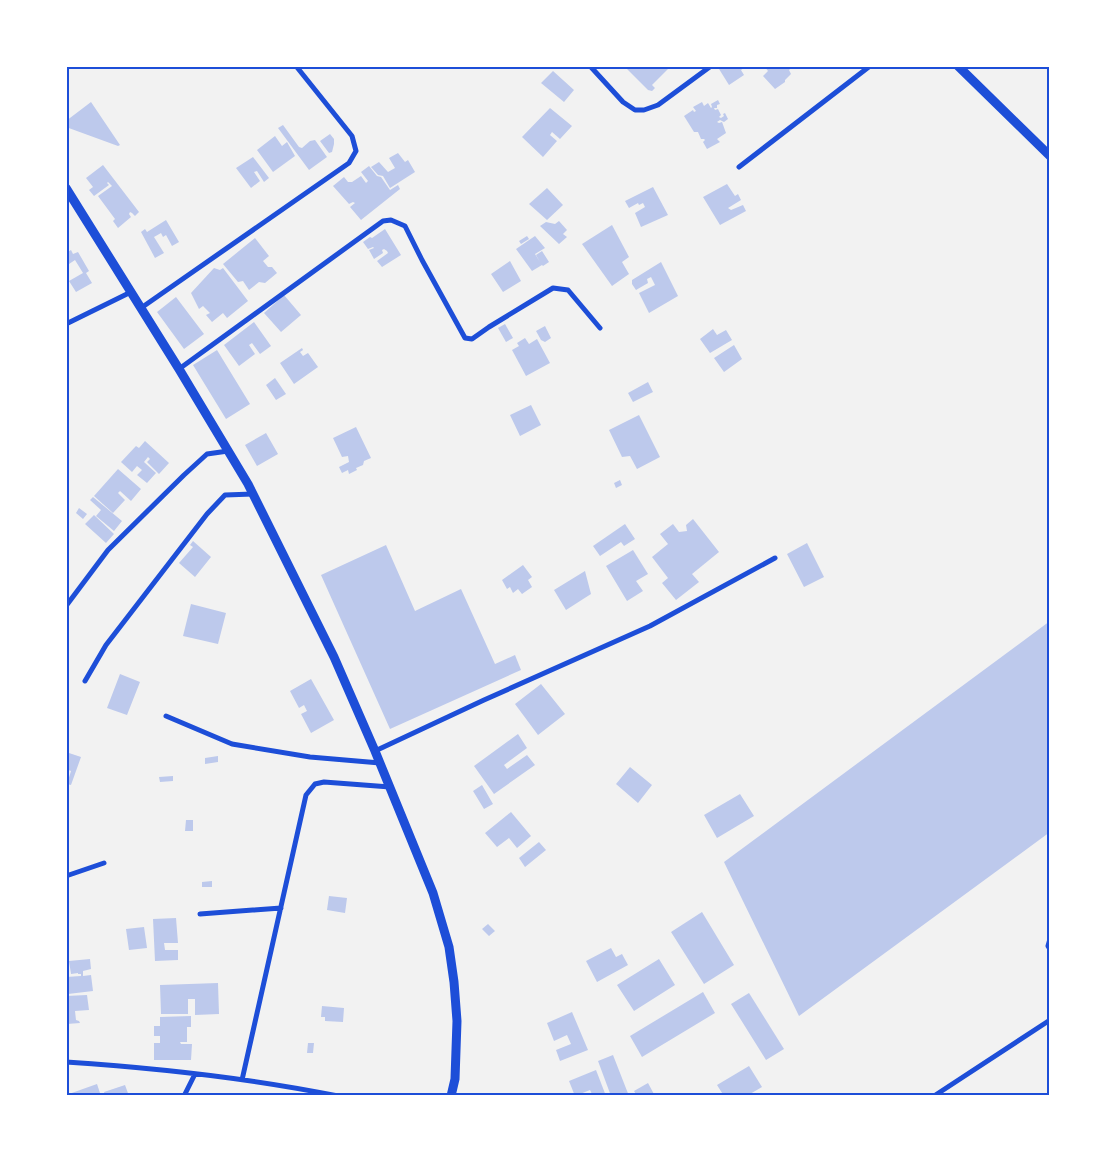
<svg xmlns="http://www.w3.org/2000/svg" width="1116" height="1162" font-family="Ubuntu,sans-serif">
<rect width="100%" height="100%" fill="#f2f2f2"/>
<path fill="#bdc9ec" d="M624 66H671L652 85 655 88 652 91 648 90Z
M723 66H747L741 70 744 75 729 85 719 69Z
M764 66H794L789 70 791 74 785 80V82L775 89 763 76 768 71Z
M553 71 574 90 564 102 541 83Z
M718 100 720 104 717 105V108H714L715 110 718 109 721 115 719 117 721 118 724 116 723 114 725 113 728 119 724 122 720 120 717 122 719 123 722 122 726 133 717 139 720 142 707 149 703 142 705 140 704 139H701L698 132H694L684 116 693 110 694 112 696 111 693 107 702 102 704 106 708 103 711 108 712 107 711 104Z
M91 102 120 145 118 146 66 127V121Z
M550 108 572 126 560 139 552 132 550 135 557 141 543 157 522 137Z
M283 125 299 147 302 148 310 141 315 140 327 157 309 170 278 128Z
M330 134 334 139V144L332 152 329 153 320 141Z
M275 136 282 146 287 142 295 156 273 172 257 150Z
M398 153 405 162 408 160 415 172 390 188 383 176 378 175 371 167 379 162 388 172 395 168 389 158Z
M253 157 269 178 264 182 257 171 254 172 260 181 251 188 236 168Z
M103 165 139 212 135 216 132 213 130 212 129 214 131 217 118 228 113 221 115 219 98 196 112 186 108 182 107 183 109 185 94 196 89 190 93 187 86 178Z
M369 166 377 176 381 177 390 190 398 185 400 189 361 220 350 207 355 203 353 202 349 204 333 186 344 177 348 182H352L361 176 366 183 368 181 361 172Z
M727 184 735 196 738 194 741 200 728 208 731 210 743 205 746 211 720 225 703 197Z
M653 187 668 215 641 227 635 213 645 207 643 203 639 205 638 203 629 208 625 201Z
M547 188 563 205 547 220 529 204Z
M166 220 179 242 172 246 166 235 163 237 161 233 154 237 164 253 155 258 141 232 145 229 147 232Z
M559 221 567 230 563 234 567 237 559 244 540 226 546 222 555 224Z
M612 225 629 257 622 262 629 274 612 286 582 244Z
M385 229 401 255 382 267 377 261 388 253 387 251 384 249 382 250 383 253 374 259 369 250 374 248 373 247 368 249 363 242 370 237 372 238Z
M527 236 529 239 521 244 519 241Z
M535 236 545 248 535 254 540 262 536 255 542 251 549 262 543 266 542 265 532 271 516 249Z
M255 238 269 256 263 261 268 267H272L277 273 265 283 259 282 249 290 243 281 238 282 223 264Z
M71 250 73 254 78 252 89 271 86 273 92 283 76 292 69 281 83 273 75 260 66 266V253Z
M510 261 521 281 503 292 491 274Z
M661 262 678 296 649 313 639 293 655 285 651 277 647 279 648 283 636 290 632 284V280Z
M214 268 220 270 223 268 248 301 227 318 223 313 212 322 206 315 210 313 203 306 199 309 191 293Z
M284 295 301 315 281 332 264 313Z
M176 297 204 334 184 349 157 312Z
M254 322 271 346 260 354 252 343 249 345 255 354 239 366 224 345Z
M505 324 513 338 506 342 498 328Z
M545 326 551 338 545 342 541 340 536 331Z
M713 329 717 335 726 330 732 340 710 353 700 339Z
M525 338 529 344 537 339 550 363 526 376 512 350 519 346 517 343Z
M734 345 742 359 724 372 714 358Z
M302 348 303 350 300 352 303 356 308 353 318 367 294 384 280 363Z
M217 350 250 404 226 419 193 365Z
M275 378 286 394 276 400 266 385Z
M648 382 653 392 633 402 628 393Z
M531 405 541 425 520 436 510 415Z
M639 415 660 457 637 469 630 456 622 457 609 430Z
M356 427 371 458 364 461 363 465 356 468 357 470 349 474 348 470 342 473 339 467 349 462 348 456 342 457 333 438Z
M266 433 278 454 257 466 245 445Z
M145 441 169 463 159 474 147 462 150 459 148 457 144 462 156 473 147 483 137 475 142 470 137 466 132 472 121 462 136 446 139 448Z
M118 469 141 489 131 501 120 491 118 493 125 500 113 513 94 496Z
M620 480 622 485 616 488 614 483Z
M93 497 122 521 114 531 96 516 101 510 90 500Z
M79 508 87 514 83 519 76 513Z
M94 515 114 534 106 543 85 524Z
M693 519 719 552 692 574 699 582 676 600 662 583 668 578 652 557 668 544 660 534 673 524 679 532 687 531 686 525Z
M625 524 635 539 624 546 621 542 600 556 593 546Z
M193 541 211 557 195 577 179 563 193 547 190 545Z
M807 543 824 577 804 587 787 554Z
M386 545 415 611 461 589 495 664 515 655 521 670 390 729 321 575Z
M633 550 648 574 636 581 643 591 627 601 606 566Z
M523 565 532 577 528 580 532 587 522 594 518 589 513 593 510 587 507 589 502 580Z
M585 571 591 594 566 610 554 590Z
M191 604 226 613 218 644 183 636Z
M1050 621V832L799 1016 724 862Z
M120 674 140 682 127 715 107 708Z
M311 679 334 720 311 733 301 714 307 711 304 705 299 708 290 691Z
M541 684 565 714 538 735 515 704Z
M518 734 527 748 504 765 507 769 527 755 535 765 494 794 474 766Z
M66 752 81 757 71 785 67 784 71 771 66 769Z
M218 756V762L205 764V758Z
M630 767 652 785 638 803 616 784Z
M173 776V781L160 782 159 777Z
M482 785 493 804 484 809 473 791Z
M740 794 754 816 717 838 704 815Z
M511 812 531 836 517 848 509 838 497 847 485 833Z
M186 820H193V831H185Z
M539 842 546 850 525 867 519 858Z
M212 881V887H202V882Z
M329 896 347 898 345 913 327 910Z
M702 912 734 965 704 984 671 932Z
M176 918 178 943H164L165 950H178V960L155 961 153 919Z
M488 924 495 931 489 936 482 929Z
M144 927 147 948 129 950 126 929Z
M611 948 616 957 622 954 628 965 597 982 586 961Z
M90 959 91 969 83 971V976L91 975 93 991 68 994 66 977 81 976V974H78V973L71 974 69 961Z
M659 959 675 985 634 1011 617 985Z
M218 983 219 1014 195 1015V999H188V1014H161L160 985Z
M703 992 715 1013 642 1057 630 1036Z
M749 993 784 1049 766 1060 731 1004Z
M87 995 89 1010 75 1011 76 1020 79 1021 80 1023 67 1024 66 996Z
M322 1006 344 1008 343 1022 325 1021V1017H321Z
M572 1012 588 1050 560 1061 556 1050 571 1044 567 1035 554 1041 547 1023Z
M191 1016V1027H187V1042H180L181 1044H192L191 1060H154V1043H160V1036H154V1026H160V1017Z
M308 1043H314L313 1053H307Z
M613 1055 629 1096H611L598 1061Z
M749 1066 762 1087 750 1094 751 1096H724L717 1085Z
M596 1070 606 1096H593L590 1090 575 1096 569 1081Z
M648 1083 655 1096H637L634 1091Z
M97 1084 101 1096H66V1095Z
M125 1085 129 1096H105L104 1092Z"/>
<g fill="none" stroke-linecap="round" stroke-linejoin="round">
<path stroke="#1d4ed8" stroke-width="5" d="M590 66 623 102 635 110H644L658 105 711 66
M739 167 870 66
M141 308 349 163 356 151 352 136 296 66
M66 324 131 292
M179 369 383 221 391 220 405 226 422 260 465 338 472 339 489 327 553 288 568 290 600 328
M66 606 108 550 184 475 207 454 228 451
M85 681 106 645 207 514 225 495 253 494
M166 716 232 744 310 757 380 763
M375 751 484 700 650 626 775 558
M66 876 104 863
M200 914 281 908
M1050 939 1048 946 1050 949
M66 1062C157 1068 249 1078 338 1096
M242 1080 306 795 315 784 324 782 390 787
M184 1096 195 1074
M934 1096 1050 1020"/>
<path stroke="#1d4ed8" stroke-width="9" d="M958 66 1050 156
M66 188 179 369 248 484 334 657 375 751 433 893 449 947 454 982 457 1021 455 1079 451 1096"/>
</g>
<rect width="1116" height="1162" fill="none" stroke="#ffffff" stroke-width="135"/>
<rect x="68" y="68" width="980" height="1026" fill="none" stroke="#1d4ed8" stroke-width="2"/>
</svg>
